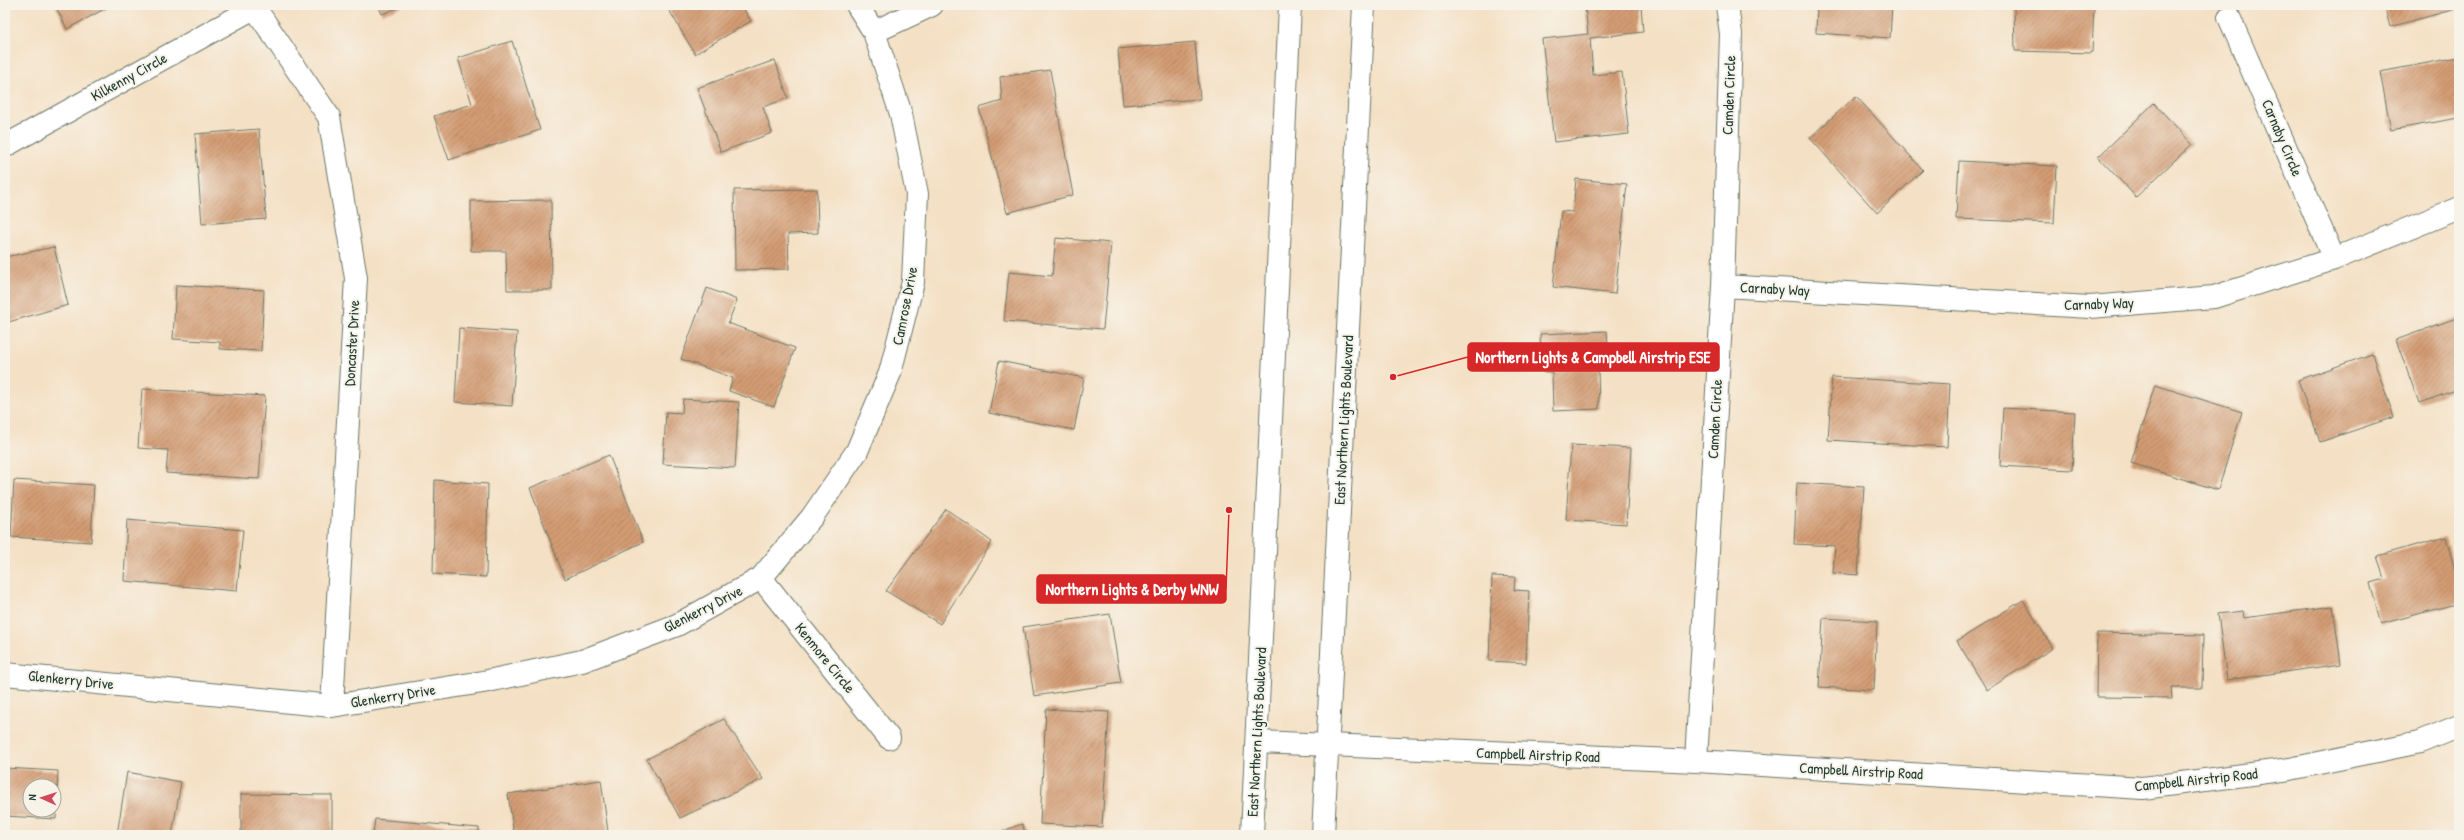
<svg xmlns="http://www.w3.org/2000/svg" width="2464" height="840" font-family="'Patrick Hand',sans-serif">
<defs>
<pattern id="building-hatch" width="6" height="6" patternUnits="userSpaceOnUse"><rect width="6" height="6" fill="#d39b73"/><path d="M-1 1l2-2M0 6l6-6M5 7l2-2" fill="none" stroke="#ab805f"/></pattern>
</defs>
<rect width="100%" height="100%" fill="#f7f3e8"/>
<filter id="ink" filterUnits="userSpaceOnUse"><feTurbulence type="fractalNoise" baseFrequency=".025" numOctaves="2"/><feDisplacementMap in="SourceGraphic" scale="8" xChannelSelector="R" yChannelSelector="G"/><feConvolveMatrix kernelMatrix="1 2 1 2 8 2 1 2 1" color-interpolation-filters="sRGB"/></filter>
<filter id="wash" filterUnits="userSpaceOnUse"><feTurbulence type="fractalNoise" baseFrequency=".012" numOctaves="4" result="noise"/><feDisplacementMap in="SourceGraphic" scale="16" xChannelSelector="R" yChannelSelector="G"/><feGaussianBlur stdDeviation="0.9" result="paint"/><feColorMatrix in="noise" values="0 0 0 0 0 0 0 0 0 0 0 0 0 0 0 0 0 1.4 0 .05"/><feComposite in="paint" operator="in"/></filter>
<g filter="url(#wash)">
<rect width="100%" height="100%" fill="#f4e0c4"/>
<g id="blocks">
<path fill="url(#building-hatch)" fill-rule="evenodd" d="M55 5H112L67 29Z
M378 5H405L382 14Z
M666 5H741L751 21 695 54Z
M1641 5 1643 32 1590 38 1593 75 1622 72 1629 134 1554 142 1542 39 1588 34 1585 6Z
M1817 5H1892L1890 38 1816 33Z
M2014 5H2094L2092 53 2015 51Z
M2384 5H2459V8L2390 27Z
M512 41 540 130 449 160 434 116 472 104 458 58Z
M1195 42 1200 99 1123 105 1118 49Z
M2459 57V118L2391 130 2380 72Z
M775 60 788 98 763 107 772 133 721 152 697 88Z
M1050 70 1073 195 1007 213 979 108 1002 101 1000 77Z
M1856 96 1923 170 1877 213 1810 138Z
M2154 103 2192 144 2136 197 2098 157Z
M259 129 266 219 202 224 195 134Z
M1959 161 2057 166 2054 223 1956 219Z
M1576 179 1627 184 1615 294 1553 287 1561 211 1573 212Z
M817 189 818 233 788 234 789 269 735 270 734 190Z
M551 200 552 290H507L506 251H471V201Z
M1056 238 1111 243 1103 329 1004 321 1009 272 1052 276Z
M54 247 68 305 5 323V257Z
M176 285 264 290 261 351 220 349V342L173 339Z
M707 288 737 300 728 323 795 348 774 407 729 391 733 378 681 359Z
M2459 317V389L2419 403 2396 340Z
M459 328 517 332 512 406 455 402Z
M1607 331 1609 366 1598 367 1599 409 1553 411 1552 372H1542L1540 334Z
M2372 354 2394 417 2320 442 2298 380Z
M999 361 1084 378 1074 430 989 413Z
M1832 377 1950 384 1947 447 1828 440Z
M2155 385 2242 412 2218 490 2131 463Z
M142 389 265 396 259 479 166 473 168 450 138 448Z
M683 399 739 402 735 468 663 464 666 412 682 413Z
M2003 408 2075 412 2072 470 2000 466Z
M1571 445 1631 448 1626 524 1566 520Z
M609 455 643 542 565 579 530 488Z
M14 480 94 485 91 542 11 537Z
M435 480 488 484 486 577 433 574Z
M1797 483 1864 487 1858 575 1833 573 1835 546 1794 544Z
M946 509 992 542 940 624 886 591Z
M127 520 243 530 237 591 124 581Z
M2446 537 2459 587V603L2381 624 2370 583 2384 579 2377 556Z
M1492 576 1515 577 1514 590 1529 591 1526 663 1489 661Z
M2023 600 2053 648 1987 690 1957 641Z
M2333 606 2341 664 2227 680 2218 614 2243 611 2244 618Z
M1110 614 1121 683 1034 696 1023 627Z
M1823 618 1877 621 1874 690 1819 687Z
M2097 633 2203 635 2202 688H2171L2172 698 2096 697Z
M1046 709 1109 712 1102 827 1040 824Z
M724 719 763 779 680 818 647 759Z
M5 768 58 771 56 819 5 816ZM30 786H54V810H30Z
M127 772 181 782 172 835H117Z
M601 780 608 832 589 835H514L508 794Z
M241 794 332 795V835H241Z
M375 819 479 828V835H373Z
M1022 824 1026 835H992Z"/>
</g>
</g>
<g filter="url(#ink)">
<use href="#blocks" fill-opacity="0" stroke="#6a7666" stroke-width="1"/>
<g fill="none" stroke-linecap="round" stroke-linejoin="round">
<defs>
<path id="street" d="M253 5 329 117 356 278 332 706
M2229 17 2334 259
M874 32 932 5
M5 146 254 8
M1723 286 2090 307 2214 297 2334 259 2459 208
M761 578 889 738
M5 674 332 706 483 682 582 661 677 625 761 578 812 517 857 451 890 373 913 282 917 194 901 114 874 32 857 5
M1257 742 1696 761 2143 788 2290 769 2420 742 2459 726
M1696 761 1723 286 1731 34 1727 5"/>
<path id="secondary" d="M1252 835 1290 5
M1323 835 1364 5"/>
</defs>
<use href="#street" stroke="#6a7666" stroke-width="24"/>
<use href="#secondary" stroke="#6a7666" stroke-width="24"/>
<use href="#street" stroke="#fff" stroke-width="22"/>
<use href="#secondary" stroke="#fff" stroke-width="22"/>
</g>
</g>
<g text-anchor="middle" stroke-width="4" stroke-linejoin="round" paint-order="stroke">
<g font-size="15" fill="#1f3d34" stroke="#f7f3e8">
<text transform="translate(129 77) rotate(-29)" y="5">Kilkenny Circle</text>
<text transform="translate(1729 95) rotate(-88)" y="5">Camden Circle</text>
<text transform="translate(2282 138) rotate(67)" y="5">Carnaby Circle</text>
<text transform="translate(1775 289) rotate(3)" y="5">Carnaby Way</text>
<text transform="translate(2099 304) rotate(-2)" y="5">Carnaby Way</text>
<text transform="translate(905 306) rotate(-79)" y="5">Camrose Drive</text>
<text transform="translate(352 343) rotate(-87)" y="5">Doncaster Drive</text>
<text transform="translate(1715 419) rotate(-87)" y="5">Camden Circle</text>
<text transform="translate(1344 420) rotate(-87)" y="5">East Northern Lights Boulevard</text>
<text transform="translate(703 609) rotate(-27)" y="5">Glenkerry Drive</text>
<text transform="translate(825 658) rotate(51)" y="5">Kenmore Circle</text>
<text transform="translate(71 680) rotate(6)" y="5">Glenkerry Drive</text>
<text transform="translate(393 696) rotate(-9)" y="5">Glenkerry Drive</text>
<text transform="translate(1257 732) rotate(-87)" y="5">East Northern Lights Boulevard</text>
<text transform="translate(1538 755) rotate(2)" y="5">Campbell Airstrip Road</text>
<text transform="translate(1861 771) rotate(3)" y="5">Campbell Airstrip Road</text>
<text transform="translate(2196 780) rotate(-6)" y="5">Campbell Airstrip Road</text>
</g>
</g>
<path fill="none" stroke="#d62828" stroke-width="1.5" d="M1393 377L1468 357M1229 510L1226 589"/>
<g fill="#d62828" stroke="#f7f3e8" stroke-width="1.5">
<circle cx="1393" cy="377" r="4"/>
<circle cx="1229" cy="510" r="4"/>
</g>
<g fill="#d62828" stroke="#d62828" stroke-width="1.5">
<rect x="1468" y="343" width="251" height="28" rx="4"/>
<rect x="1037" y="575" width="189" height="28" rx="4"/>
</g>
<g font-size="16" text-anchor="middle" font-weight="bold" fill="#fff">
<text x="1593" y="363">Northern Lights &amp; Campbell Airstrip ESE</text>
<text x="1132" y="595">Northern Lights &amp; Derby WNW</text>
</g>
<rect width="2464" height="840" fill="none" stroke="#f7f3e8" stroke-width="20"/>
<g transform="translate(42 798) rotate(273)"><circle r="19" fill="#f7f3e8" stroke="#a1aaa0"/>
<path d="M0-3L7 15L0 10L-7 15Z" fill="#d1495b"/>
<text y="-6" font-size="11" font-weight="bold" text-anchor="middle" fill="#1f3d34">N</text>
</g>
</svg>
